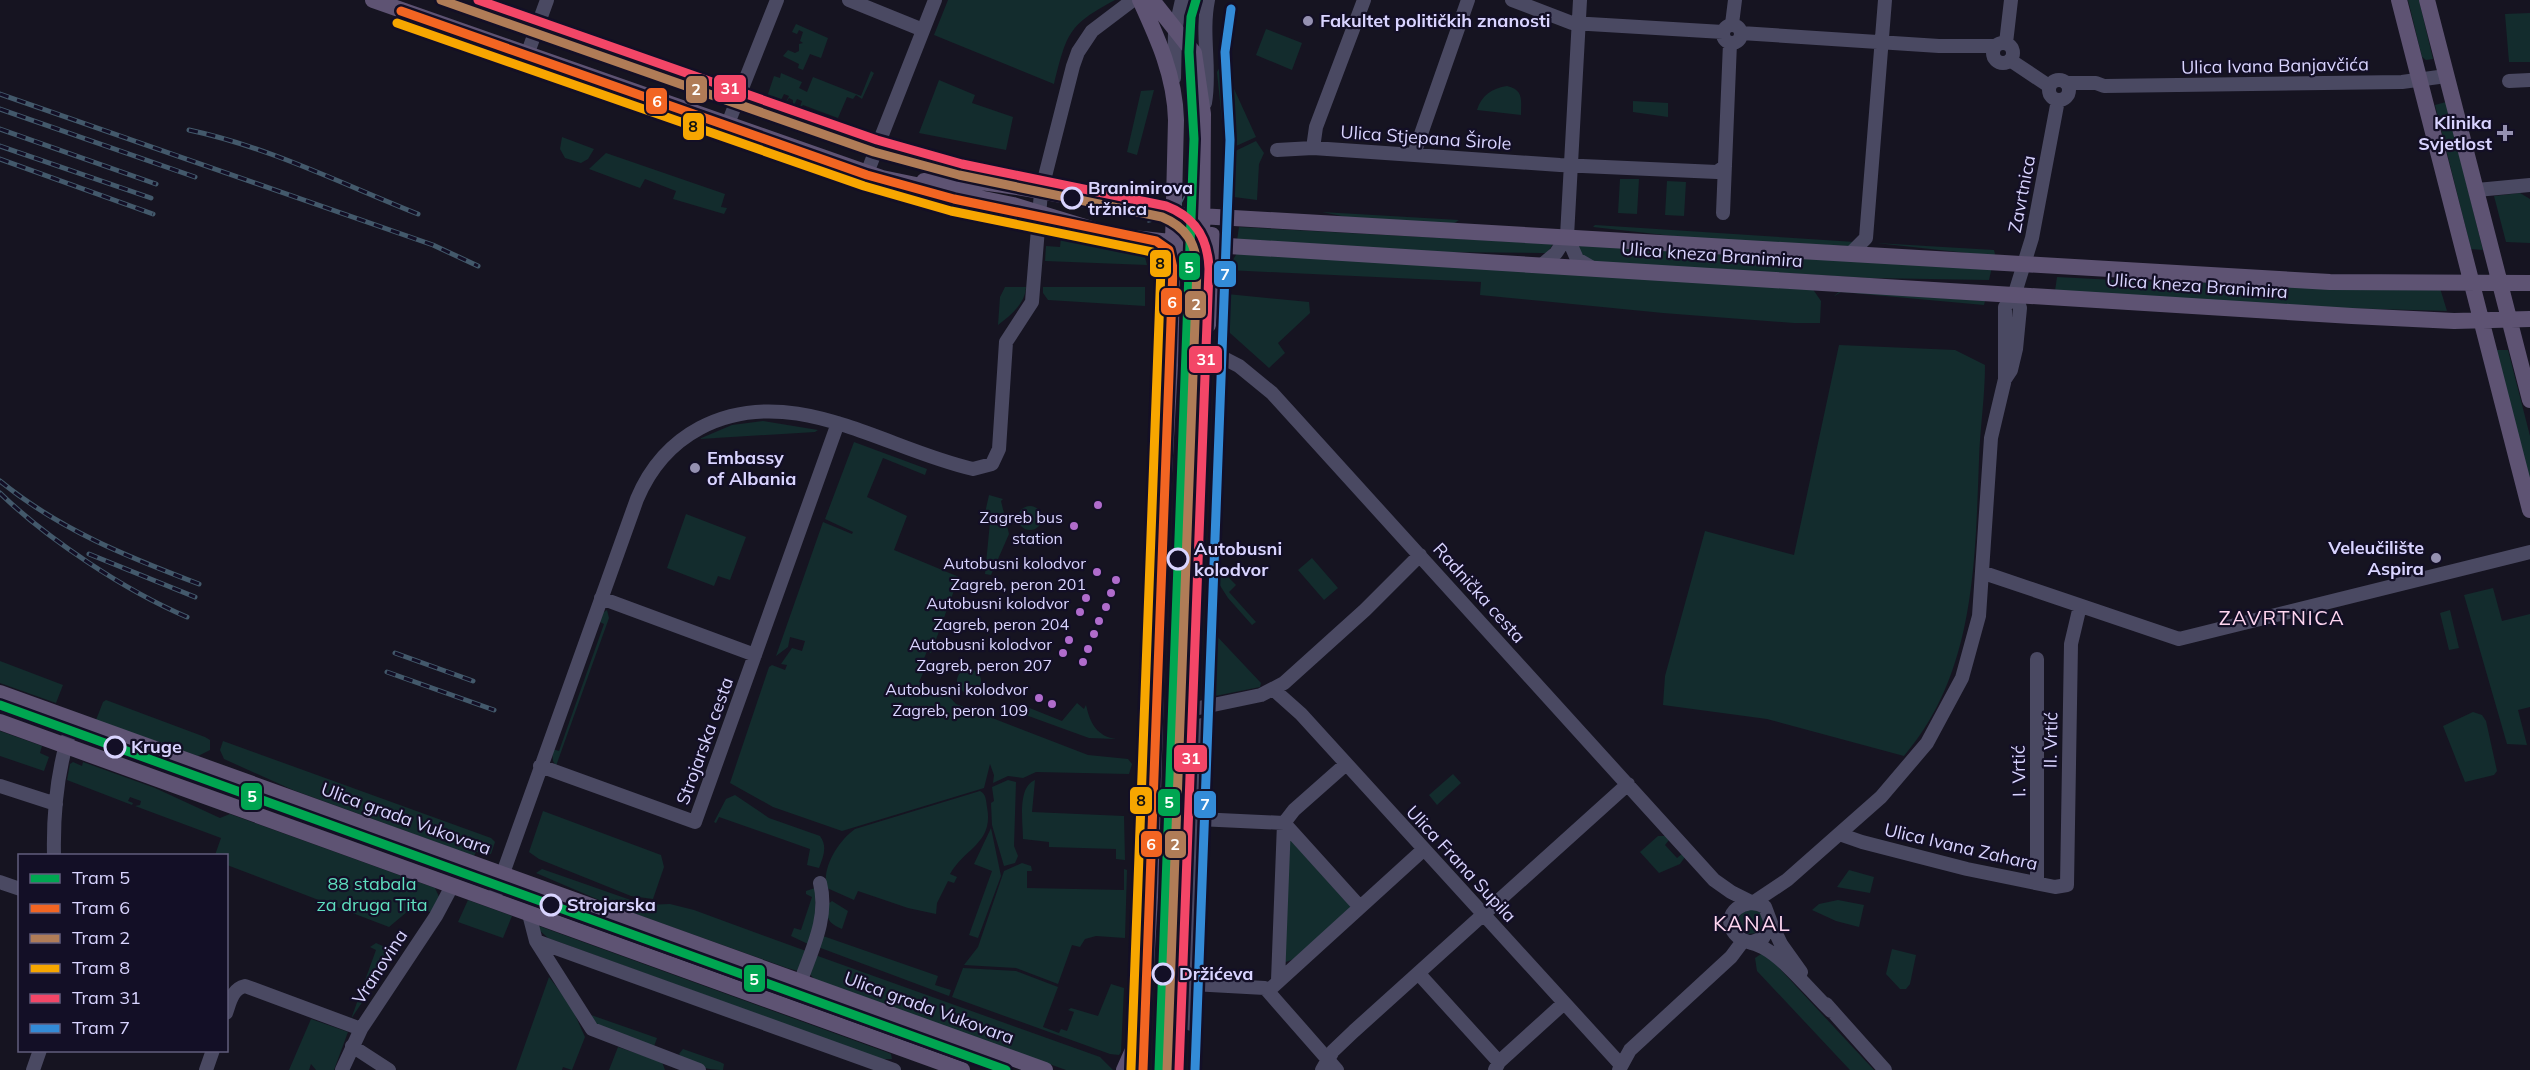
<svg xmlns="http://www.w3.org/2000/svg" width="2530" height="1070" font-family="Mulish,sans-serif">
<rect width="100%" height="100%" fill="#161421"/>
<path fill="#132c2d" d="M948 0H1115C1068 25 1067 33 1054 84L934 35Z
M2408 0H2419L2433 59 2426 60 2422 57Z
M2530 13V62H2509L2505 14Z
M796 24 828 38 821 58 810 54 803 70 798 68 799 64 783 56 788 50 795 53 799 51V44L803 43 800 41 803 32 799 30 797 34 792 32Z
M1266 29 1302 43 1292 70 1256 55Z
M1220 67 1225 69 1256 137 1225 151 1217 72Z
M871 71 874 73 862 99 856 95 853 99 847 97 838 118 803 105 799 109 802 101 797 99 793 107V100L789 98 785 104 789 96 784 94 780 102V99L772 96 771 99 767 97 774 76 780 78 781 73 802 82 799 88 807 92 813 77 861 96Z
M939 80 975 95 972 103 1013 117 1006 150 919 133Z
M1507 86C1524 90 1521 100 1521 115L1477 110C1481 96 1492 88 1507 86Z
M1154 90 1137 155 1127 152 1141 91Z
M1633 101 1668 103V117L1633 112Z
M2446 102 2483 250 2471 249 2435 105Z
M750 111 864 150 861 154 745 114Z
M562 137 594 149 588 159 581 163 565 158 560 149Z
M1256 141 1264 153 1259 164 1257 200 1226 196 1222 186 1225 156Z
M606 153 725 194 721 207 727 208 724 214 673 199 676 191 645 179 640 188 589 169Z
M1620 179H1639L1637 214 1618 213Z
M1667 181 1686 182 1684 216 1665 215Z
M2520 193 2530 199V243L2506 242 2494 196Z
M1322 212 1459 220 1453 224 1346 217Z
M1595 225 1855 242 1849 246 1700 239 1593 227Z
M1239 227 1553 244 1547 253H1542L1431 252 1237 240Z
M1053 233 1139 253 1145 257 1147 265 1045 261 1046 246 1060 247 1061 238 1053 237Z
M1876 243 1994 250 1995 254 1994 256Z
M1578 245 1992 267 1989 280 1869 278 1591 262 1580 257Z
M1237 253 1812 288 1821 301 1820 323H1794L1663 313 1480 295 1481 282 1227 270Z
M2057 277 2134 281 2440 288 2447 311 2342 308 2055 291Z
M1005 287H1026C1025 304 1011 315 998 325L1000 297Z
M1043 287H1145V306L1048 300 1043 293Z
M1840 291 1985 301 1984 305 1841 292 1833 297Z
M1227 294 1309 302 1310 313 1278 343 1285 353 1269 368 1230 333 1226 326Z
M1839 345 1955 350 1985 365C1985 397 1980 428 1979 460 1975 564 1975 673 1904 756L1767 719 1663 705 1665 676 1705 531 1794 555Z
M2496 350H2508L2530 436V481Z
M1151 414 1159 427 1155 496 1149 492Z
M763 421 818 430 815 432 699 439 732 425Z
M854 442 927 469 925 475 883 458 867 497 907 516 894 550 959 577 931 653 927 651 920 669 924 671 919 682 943 690 956 704 1088 755 1128 759 1132 764 1129 774 1036 772 1023 778 1008 776 993 783 994 775 990 764 984 788 842 831 773 807 730 783 769 667 772 665 785 670 787 665 781 664 792 648 802 651 805 641 790 637 788 647 776 656 823 522 852 534 853 532 825 519Z
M989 495 1003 499 1001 501 1009 534 991 575 985 574 990 522H983Z
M1018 518a12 12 0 1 1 24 0a12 12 0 1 1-24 0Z
M686 514 746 537 730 580 718 576 714 586 667 568Z
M1312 558 1338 588 1324 600 1298 570Z
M1207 565H1216L1236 585 1229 592 1256 622 1252 625 1228 598Z
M2493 588 2502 621 2530 614V707L2518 710 2527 745 2507 744 2464 595Z
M607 610 609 618 556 766 553 761 552 749 559 751 604 624 598 621 601 614Z
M2450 610 2459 648 2449 650 2440 613Z
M1212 631 1261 683 1260 687 1210 697Z
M0 661 63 685 56 703 0 683Z
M957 681a12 12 0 1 1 24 0a12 12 0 1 1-24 0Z
M106 700 205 737 210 740V750L198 756 96 720 103 702Z
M1077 703 1084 709 1086 705C1090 723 1097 737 1117 739L1089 738 1023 714 1027 707 1062 721Z
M2473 712 2482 715 2486 721 2497 771 2494 775 2465 782 2443 726Z
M0 731 42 746 40 753 49 757 44 771 0 756Z
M223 741 491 838 495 842 491 854 476 852 474 856 293 790 224 759 220 750Z
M73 762 82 766 83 762 155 788 220 818 230 814 435 888 440 899 433 913 414 906 389 927 227 865 226 856 215 855 221 838 135 806 140 805 141 801 130 797 128 801 133 803 132 805 67 780 70 764Z
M1453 774 1461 783 1437 805 1429 795Z
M1008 780 1016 782 1014 846 1018 856 1015 863 1004 866 992 825 991 803 994 801 992 787Z
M1035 780 1032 812 1124 816 1125 860 1116 859V849L1049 847V842L1023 839C1023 823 1017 787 1035 780Z
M1137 785 1143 793V817L1133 933 1131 934Z
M980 791C986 794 986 800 987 807 994 843 965 848 950 874L957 877 954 883 948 881 937 903 936 914 908 908 858 891 854 900 827 888C821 868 839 840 855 829Z
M735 795 769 818 820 836C828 847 823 857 819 868L807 865 810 849 719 817 716 823 714 822 726 799Z
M543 811 661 855 664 867 653 899 631 896 539 859 529 852Z
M991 828 1001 876 978 938 969 935 992 871 974 864Z
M1658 836H1666L1669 840 1665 845 1677 858 1683 853 1685 857 1680 864 1659 873 1640 852Z
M1290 839 1351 907 1294 959 1283 963 1287 842Z
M1022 863 1031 866 1032 871H1027V888L1124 890V869L1127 870 1125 938 1096 936 1085 939 1080 947 1072 945 1058 984 1016 968 964 965 978 947 1004 871Z
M542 869 645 905 670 904 694 910 806 951 798 971 787 968 613 906 536 873Z
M1849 870 1874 877 1870 893 1837 887Z
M815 888 816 921 808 944 791 936 794 928 801 930 812 897 806 894V891Z
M468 900 512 916 503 938 458 922Z
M1838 900 1864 905 1859 927 1836 921 1812 910 1819 904Z
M832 901 848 911 842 929C828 923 826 919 828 904Z
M1752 909 1760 912 1764 923 1757 933 1748 934 1739 927C1736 916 1742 911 1752 909Z
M539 926 886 1052 891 1054 892 1059H881L548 938 537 928Z
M823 936 938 976 935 985 951 990 949 996 818 947Z
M376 943 385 947 393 956 351 1019 376 950 370 947Z
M1892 949 1916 955 1910 984 1906 989H1900L1886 974Z
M1761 954 1767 955 1874 1070H1850L1757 971 1755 958Z
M815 955 1100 1057 1113 1070H1066L814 979 810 974Z
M963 968 1016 971 1058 987 1043 1027 1059 1033 1061 1029 1067 1031 1074 1012 1068 1010 1071 1008 1098 1016 1111 984 1124 988 1121 1052 1119 1055 1110 1054 952 997Z
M549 977 571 1006 585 1037 572 1070 563 1067 562 1070H516Z
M591 1015 657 1038 653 1049 596 1027Z
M311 1019 348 1032 334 1070H316L311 1064 309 1070H289Z
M618 1047 662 1062 665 1070H609Z
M683 1049 720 1062 724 1064 723 1070C710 1070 686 1066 679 1054Z"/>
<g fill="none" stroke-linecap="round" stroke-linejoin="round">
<path stroke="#4a4962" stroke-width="14" d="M849 0 923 30
M1512 0 1572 23 1723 32
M1732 24 1735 0
M1723 34a9 9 0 1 1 18 0a9 9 0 1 1-18 0Z
M1741 33 1939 46H1995
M1993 53a10 10 0 1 1 20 0a10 10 0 1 1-20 0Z
M2006 43 2011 0
M527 55 547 0
M2010 60 2049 86
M1174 78 1175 31 1182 0
M2049 90a10 10 0 1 1 20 0a10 10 0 1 1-20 0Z
M2509 81 2530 80
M2066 83H2096L2104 86 2402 82 2446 76
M1205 103C1211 69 1201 35 1208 0
M727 126 777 0
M1313 148 1316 127 1364 0
M1277 150 1313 148 1560 165 1717 172 1725 166
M1414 154 1468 0
M867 173 935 0
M2477 190 2530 185
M1723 213 1730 43
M1567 236 1580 0
M1851 253 1866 238 1885 0
M1543 264 1556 253 1567 236 1577 259 1591 267
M1204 348 1239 366 1272 393 1714 880 1731 892 1751 902
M2005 379V307L2015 293 2032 238 2058 100
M1984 573 2179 639 2530 552
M601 598 755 655
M1274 690 1301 714 1621 1065
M1185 717 1194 709 1261 695 1284 683 1365 610 1420 555
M540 766 695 822 838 423
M0 786 56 804
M1198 819 1284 823
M1284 823 1359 906
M1839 834 1862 842 1967 869 2055 887 2067 885 2071 644 2080 606
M54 856C53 810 58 762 74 720
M0 882 20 889
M2037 883V659
M493 901 637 499C650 468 670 444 700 428 791 380 884 449 973 469L992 464 999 449 1006 342 1032 302 1041 192 1073 66 1078 52 1092 31 1133 0
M1754 902 1787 880 1881 797 1927 743 1962 678 1979 616 1991 438 2005 379 2011 370 2016 349 2020 308 2015 293
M529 914 536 941 592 1029 699 1070
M1771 923 1781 944 1801 972
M536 941 894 1070
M1752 942 1763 938 1771 923 1765 907C1746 895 1719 914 1735 934 1742 943 1755 942 1764 948 1787 961 1811 992 1831 1011
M1419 974 1499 1062
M1278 980 1284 823 1294 810 1346 764
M800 983C811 951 829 918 820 883
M1192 984 1265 988 1337 1070
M1268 991 1423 850
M1826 1004 1885 1070
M226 1013C230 1002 232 989 245 986L361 1029
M1191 1024 1202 725
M352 1046 389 1070
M33 1070 40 1050
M206 1070 213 1050
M342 1070 361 1029 436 916 452 886
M1322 1070 1333 1051 1354 1031 1628 784
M1495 1070 1499 1062 1564 1003
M1619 1070 1630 1050 1731 957 1743 941"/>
<path stroke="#5e5373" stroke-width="16" d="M373 0 882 178 1013 205 1114 236 1180 243 2352 316 2454 321 2530 319
M1152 0 1194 53 1203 114 1202 261 1196 378 1172 1070
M2399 0 2530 510
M2427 0 2530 400
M924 181C1011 176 1096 208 1182 215L2330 282 2530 283
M1208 325 1216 261 1212 235
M0 693 1045 1070
M0 722 962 1070
M1124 1070 1136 1043
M1140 1070 1150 897 1160 546 1170 365 1176 120C1175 76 1158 39 1140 0"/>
<path stroke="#43596b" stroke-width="1.5" d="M1148 222C1169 219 1180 211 1187 190"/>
<defs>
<path id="rail" d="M0 94 433 245 478 266
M0 109 195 177
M0 129 156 184
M189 130C269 147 342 184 418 214
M0 146 151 198
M0 159 153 214
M0 481C60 530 128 557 199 584
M0 493C47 539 126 591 187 617
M89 554 195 597
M395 653 473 681
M387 672 494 710"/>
</defs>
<use href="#rail" stroke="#43596b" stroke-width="5"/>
<use href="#rail" stroke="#130f26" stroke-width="3" stroke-dasharray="9" stroke-linecap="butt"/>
<defs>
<path id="tram-1" d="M0 705 1006 1070
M1159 1070 1194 139 1189 52 1191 17 1196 0"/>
<path id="tram-2" d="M401 11 867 175 954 199 1156 241 1169 250 1173 268 1143 1070"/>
<path id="tram-3" d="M441 0 874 152 959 175 1162 217C1186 227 1196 243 1197 268L1167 1070"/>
<path id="tram-4" d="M397 23 864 186 951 211 1152 252 1159 256 1161 268 1131 1069"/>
<path id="tram-5" d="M478 0 877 140 962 164 1166 206C1195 217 1208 238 1209 269L1179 1070"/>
<path id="tram-6" d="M1195 1070 1230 140 1225 52 1231 9"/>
</defs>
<use href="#tram-1" stroke="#130f26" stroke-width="14"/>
<use href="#tram-2" stroke="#130f26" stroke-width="14"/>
<use href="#tram-3" stroke="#130f26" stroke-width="14"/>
<use href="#tram-4" stroke="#130f26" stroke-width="14"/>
<use href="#tram-5" stroke="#130f26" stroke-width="14"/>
<use href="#tram-6" stroke="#130f26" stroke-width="14"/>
<use href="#tram-1" stroke="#00a651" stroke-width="9"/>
<use href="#tram-2" stroke="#f26522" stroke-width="9"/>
<use href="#tram-3" stroke="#b07c57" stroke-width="9"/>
<use href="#tram-4" stroke="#f7a600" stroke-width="9"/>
<use href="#tram-5" stroke="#f34667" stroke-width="9"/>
<use href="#tram-6" stroke="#338bd7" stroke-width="9"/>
</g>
<g fill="#9591b1" stroke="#130f26" stroke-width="2">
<circle cx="1308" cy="21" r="6"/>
<path d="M2502 124h6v6h6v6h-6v6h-6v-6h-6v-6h6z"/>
<circle cx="695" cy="468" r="6"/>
<circle cx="2436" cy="558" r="6"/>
</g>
<g fill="#130f26" stroke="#d9d4ff" stroke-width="3">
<circle cx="1072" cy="198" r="10"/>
<circle cx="1178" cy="559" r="10"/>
<circle cx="115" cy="747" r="10"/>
<circle cx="551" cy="905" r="10"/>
<circle cx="1163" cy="974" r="10"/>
</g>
<g fill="#b06ccc" stroke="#130f26" stroke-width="2">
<circle cx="1098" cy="505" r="5"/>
<circle cx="1074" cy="526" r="5"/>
<circle cx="1097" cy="572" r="5"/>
<circle cx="1116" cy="580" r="5"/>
<circle cx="1111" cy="593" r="5"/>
<circle cx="1086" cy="598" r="5"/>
<circle cx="1106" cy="607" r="5"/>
<circle cx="1080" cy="612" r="5"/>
<circle cx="1099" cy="621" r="5"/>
<circle cx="1094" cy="634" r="5"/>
<circle cx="1069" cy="640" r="5"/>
<circle cx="1088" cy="649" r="5"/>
<circle cx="1063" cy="653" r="5"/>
<circle cx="1083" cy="662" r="5"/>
<circle cx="1039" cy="698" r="5"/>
<circle cx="1052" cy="704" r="5"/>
</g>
<g text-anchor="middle" stroke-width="4.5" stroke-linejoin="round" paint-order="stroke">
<g font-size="16" fill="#d9d4ff" stroke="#130f26" text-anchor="end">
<text x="1063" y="523">Zagreb bus<tspan x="1063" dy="21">station</tspan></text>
<text x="1086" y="569">Autobusni kolodvor<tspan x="1086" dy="21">Zagreb, peron 201</tspan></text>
<text x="1069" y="609">Autobusni kolodvor<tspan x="1069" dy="21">Zagreb, peron 204</tspan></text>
<text x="1052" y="650">Autobusni kolodvor<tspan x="1052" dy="21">Zagreb, peron 207</tspan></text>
<text x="1028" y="695">Autobusni kolodvor<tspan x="1028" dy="21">Zagreb, peron 109</tspan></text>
</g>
<g font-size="18" font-weight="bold" fill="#d9d4ff" stroke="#130f26" text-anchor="start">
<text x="1320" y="27">Fakultet političkih znanosti</text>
<text x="2492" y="129" text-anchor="end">Klinika<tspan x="2492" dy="21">Svjetlost</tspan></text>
<text x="707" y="464">Embassy<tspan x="707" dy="21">of Albania</tspan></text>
<text x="2424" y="554" text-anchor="end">Veleučilište<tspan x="2424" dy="21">Aspira</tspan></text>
</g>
<g font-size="18" fill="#d9d4ff" stroke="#130f26">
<text transform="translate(2275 66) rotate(-1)" y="6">Ulica Ivana Banjavčića</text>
<text transform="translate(1426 138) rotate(4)" y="6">Ulica Stjepana Širole</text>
<text transform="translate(2022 194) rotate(-79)" y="6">Zavrtnica</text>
<text transform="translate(1712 255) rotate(4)" y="6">Ulica kneza Branimira</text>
<text transform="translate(2197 286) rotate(4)" y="6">Ulica kneza Branimira</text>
<text transform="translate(1479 593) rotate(48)" y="6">Radnička cesta</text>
<text transform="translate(2051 740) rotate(-89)" y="6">II. Vrtić</text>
<text transform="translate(705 741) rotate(-70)" y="6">Strojarska cesta</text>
<text transform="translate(2019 771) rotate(-91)" y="6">I. Vrtić</text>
<text transform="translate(406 819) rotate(20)" y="6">Ulica grada Vukovara</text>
<text transform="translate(1961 847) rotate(13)" y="6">Ulica Ivana Zahara</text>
<text transform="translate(1461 864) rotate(47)" y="6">Ulica Frana Supila</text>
<text transform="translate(380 967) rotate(-57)" y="6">Vranovina</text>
<text transform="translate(929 1008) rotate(20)" y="6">Ulica grada Vukovara</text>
</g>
<g font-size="18" font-weight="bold" fill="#d9d4ff" stroke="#130f26" text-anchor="start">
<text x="1088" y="194">Branimirova<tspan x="1088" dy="21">tržnica</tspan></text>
<text x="1194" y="555">Autobusni<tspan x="1194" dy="21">kolodvor</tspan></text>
<text x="131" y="753">Kruge</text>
<text x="567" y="911">Strojarska</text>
<text x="1179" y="980">Držićeva</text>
</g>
<g font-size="18" fill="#5fe0c0" stroke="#130f26">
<text x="372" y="890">88 stabala<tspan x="372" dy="21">za druga Tita</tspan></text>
</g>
<g font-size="20" letter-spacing="1.5" fill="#ffd6f0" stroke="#130f26">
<text x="2282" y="625">ZAVRTNICA</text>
</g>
<g font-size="21" letter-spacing="1.5" fill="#ffd6f0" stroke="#130f26">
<text x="1752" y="931">KANAL</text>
</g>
</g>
<g stroke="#130f26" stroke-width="2">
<rect x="713" y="74" width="34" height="29" rx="6" fill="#f34667"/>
<rect x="685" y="75" width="23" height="29" rx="6" fill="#b07c57"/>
<rect x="645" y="87" width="23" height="28" rx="6" fill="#f26522"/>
<rect x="682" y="112" width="23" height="29" rx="6" fill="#f7a600"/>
<rect x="1149" y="249" width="23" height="29" rx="6" fill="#f7a600"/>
<rect x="1178" y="252" width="23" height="29" rx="6" fill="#00a651"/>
<rect x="1213" y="260" width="24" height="28" rx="6" fill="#338bd7"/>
<rect x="1160" y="287" width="23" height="29" rx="6" fill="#f26522"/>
<rect x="1184" y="290" width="23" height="29" rx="6" fill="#b07c57"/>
<rect x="1188" y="345" width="35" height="29" rx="6" fill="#f34667"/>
<rect x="1173" y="744" width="35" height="29" rx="6" fill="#f34667"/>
<rect x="240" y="782" width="23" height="29" rx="6" fill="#00a651"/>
<rect x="1129" y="786" width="24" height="29" rx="6" fill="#f7a600"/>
<rect x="1157" y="788" width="24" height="29" rx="6" fill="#00a651"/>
<rect x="1193" y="790" width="24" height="29" rx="6" fill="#338bd7"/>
<rect x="1140" y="830" width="23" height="28" rx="6" fill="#f26522"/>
<rect x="1164" y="830" width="23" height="29" rx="6" fill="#b07c57"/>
<rect x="743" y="964" width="23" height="29" rx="6" fill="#00a651"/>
</g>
<g font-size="16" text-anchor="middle" font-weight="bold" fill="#fff">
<text x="730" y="94">31</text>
<text x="696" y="95">2</text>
<text x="657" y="107">6</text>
<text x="1189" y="273">5</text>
<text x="1225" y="280">7</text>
<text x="1172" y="308">6</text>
<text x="1196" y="310">2</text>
<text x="1206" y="365">31</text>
<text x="1191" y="764">31</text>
<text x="252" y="802">5</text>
<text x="1169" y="808">5</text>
<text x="1205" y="810">7</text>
<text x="1151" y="850">6</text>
<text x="1175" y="850">2</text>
<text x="754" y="985">5</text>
</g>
<g font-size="16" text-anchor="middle" font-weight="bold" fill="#111">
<text x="693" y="132">8</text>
<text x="1160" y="269">8</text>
<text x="1141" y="806">8</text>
</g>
<rect x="18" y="854" width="210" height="198" fill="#130f26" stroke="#625e7d" stroke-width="1.5"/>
<rect x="30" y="874" width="30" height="9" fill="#00a651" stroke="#625e7d" stroke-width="1.5"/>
<text x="72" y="884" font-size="18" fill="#d9d4ff">Tram 5</text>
<rect x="30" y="904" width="30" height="9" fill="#f26522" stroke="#625e7d" stroke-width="1.5"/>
<text x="72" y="914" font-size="18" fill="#d9d4ff">Tram 6</text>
<rect x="30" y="934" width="30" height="9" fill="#b07c57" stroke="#625e7d" stroke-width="1.5"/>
<text x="72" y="944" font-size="18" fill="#d9d4ff">Tram 2</text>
<rect x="30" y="964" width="30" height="9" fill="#f7a600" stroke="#625e7d" stroke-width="1.5"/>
<text x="72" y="974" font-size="18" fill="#d9d4ff">Tram 8</text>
<rect x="30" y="994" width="30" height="9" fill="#f34667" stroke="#625e7d" stroke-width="1.5"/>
<text x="72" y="1004" font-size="18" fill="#d9d4ff">Tram 31</text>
<rect x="30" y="1024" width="30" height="9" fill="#338bd7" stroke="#625e7d" stroke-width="1.5"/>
<text x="72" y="1034" font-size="18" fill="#d9d4ff">Tram 7</text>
</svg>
